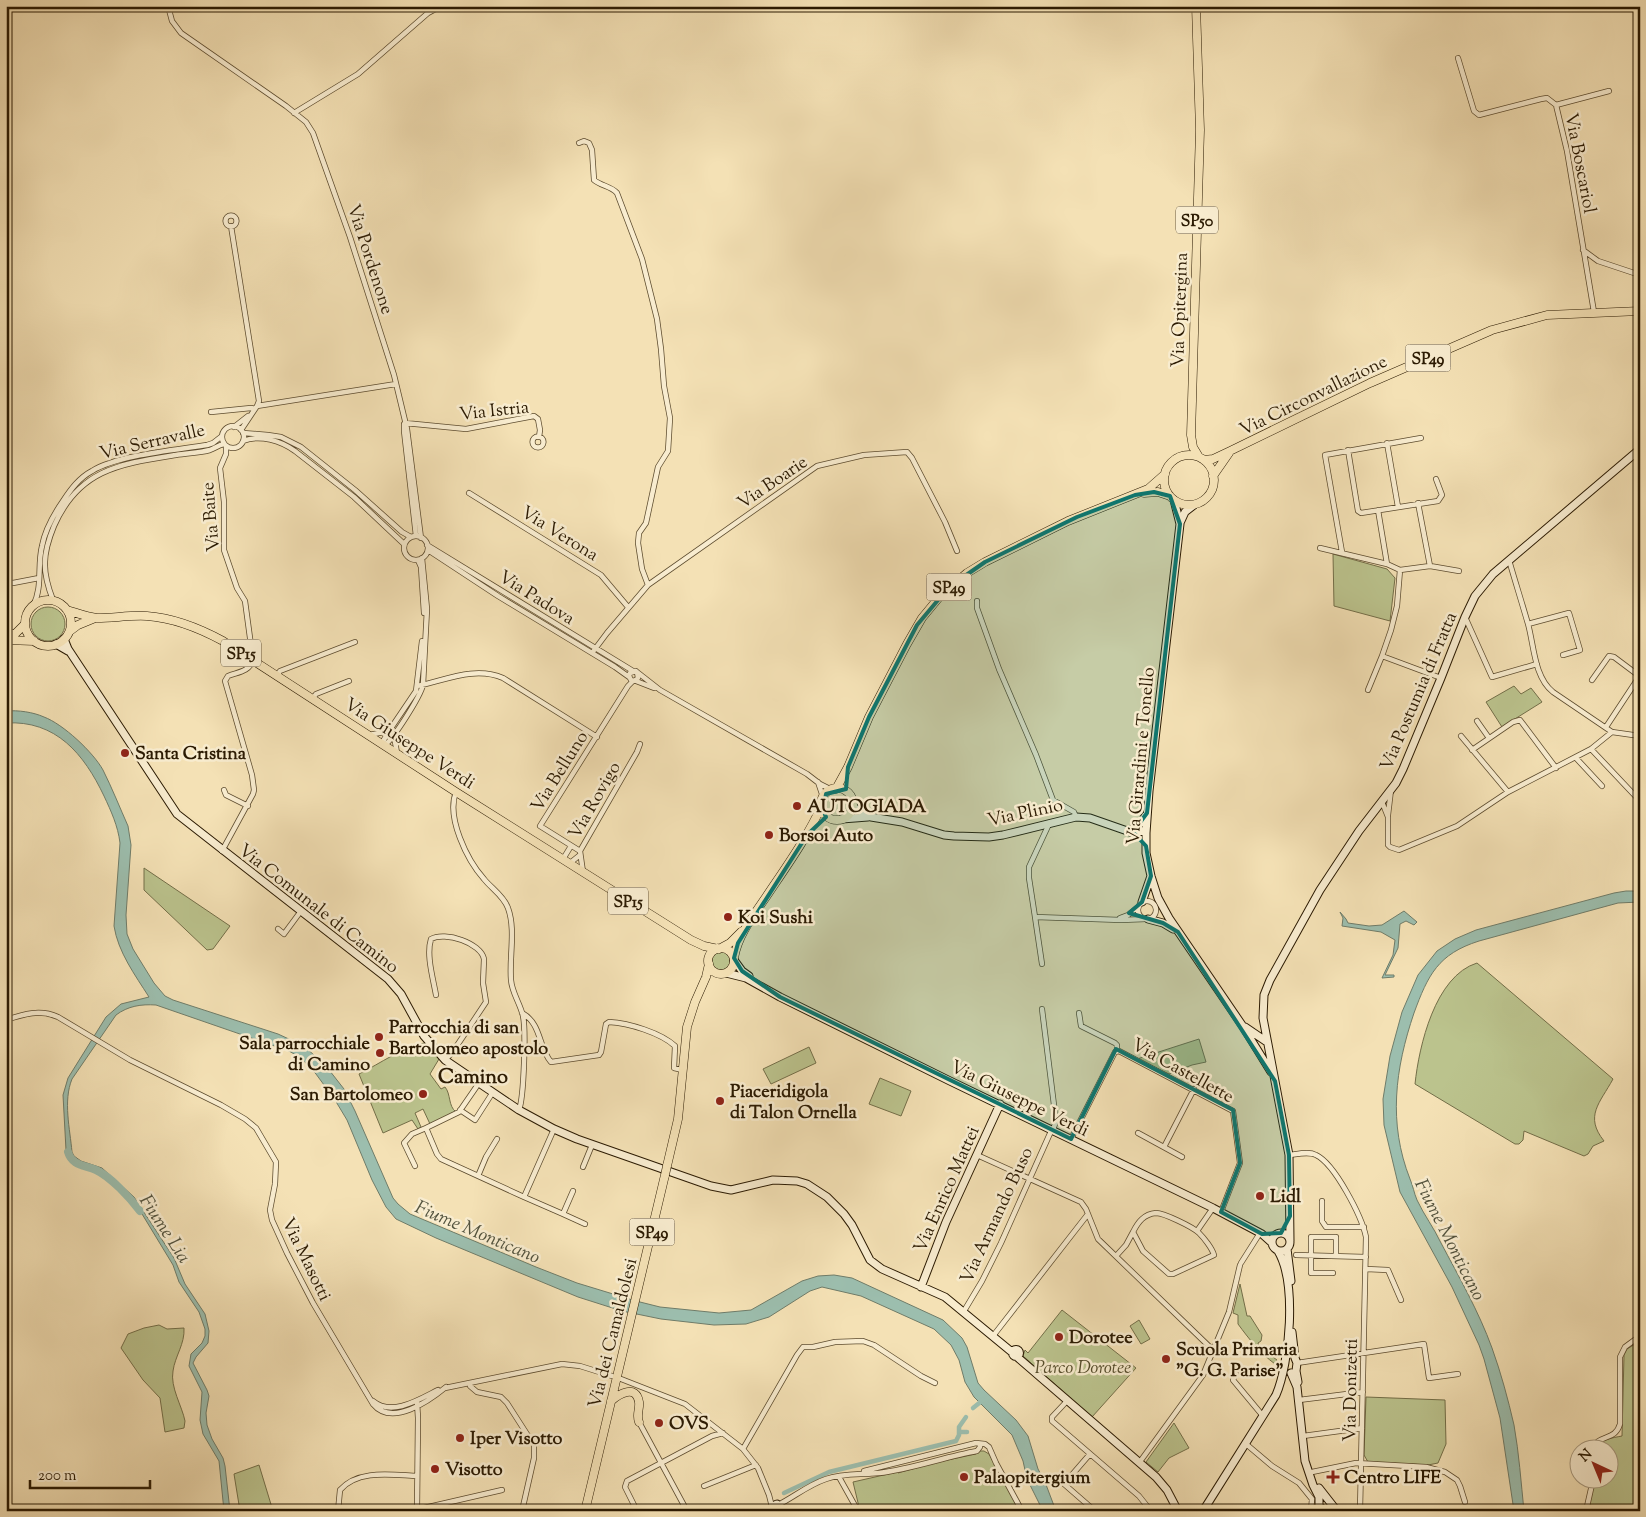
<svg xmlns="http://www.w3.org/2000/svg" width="1646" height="1517" font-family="'Sorts Mill Goudy',serif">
<rect width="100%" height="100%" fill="#f4e1b5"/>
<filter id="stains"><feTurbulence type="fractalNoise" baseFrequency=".004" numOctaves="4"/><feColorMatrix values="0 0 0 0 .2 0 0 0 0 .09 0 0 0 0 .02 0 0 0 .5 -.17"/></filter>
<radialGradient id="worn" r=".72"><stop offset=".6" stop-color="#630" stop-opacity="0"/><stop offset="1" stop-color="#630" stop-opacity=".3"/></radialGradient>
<path fill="#bbc38d" stroke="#736e48" d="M1333 554 1387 569 1395 578 1390 621 1334 606Z
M31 624a17 17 0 1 1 34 0a17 17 0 1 1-34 0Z
M1514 686 1521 694 1531 688 1542 702 1502 727 1486 702Z
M144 868 230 926 213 949 207 950 144 890Z
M712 961a9 9 0 1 1 18 0a9 9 0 1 1-18 0Z
M1477 963 1613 1079C1600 1103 1584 1116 1604 1141L1593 1146 1588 1154 1584 1156 1524 1131 1523 1140 1519 1144H1515L1415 1084C1419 1046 1435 976 1477 963Z
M1199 1039 1206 1062 1192 1065 1169 1074 1137 1059Z
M424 1043 439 1059 430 1074 441 1089 445 1087C451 1094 448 1106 456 1112L430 1124 423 1109 415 1113 421 1127 418 1129 412 1120 383 1133 359 1074C381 1063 403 1047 424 1043Z
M809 1047 816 1063 771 1084 763 1069Z
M880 1078 911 1091 901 1116 869 1104Z
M1240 1284 1247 1316H1250L1262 1335 1261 1341 1258 1343 1259 1347 1277 1360 1275 1364C1260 1353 1249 1339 1238 1324V1315L1233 1313Z
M1062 1310 1136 1368 1092 1417 1023 1356 1025 1350 1028 1353Z
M1139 1320 1150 1339 1141 1344 1130 1326Z
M159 1325 167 1329 184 1328C185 1344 175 1356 173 1371 170 1387 182 1406 185 1421L184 1428 165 1432 160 1398 143 1380 121 1348 128 1334 144 1328Z
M1640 1341V1506H1621L1616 1511H1588L1594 1480H1608V1450L1595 1449C1600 1439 1612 1438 1622 1436L1624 1355 1627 1349Z
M1366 1397 1445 1400 1446 1444 1438 1463 1428 1465 1368 1462 1364 1455Z
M1174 1423 1189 1448 1169 1458 1158 1472 1146 1462Z
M979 1451H984L989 1454 1020 1511H860L853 1482 897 1472 898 1473 933 1463 976 1454Z
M259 1465 273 1511H240L234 1474Z"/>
<path fill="#9cbeae" stroke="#6f7c69" d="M6 711C18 710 33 712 44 717 63 724 93 752 103 770 112 788 120 808 128 826L131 845 126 915 127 934 133 949 154 983 165 996 173 1000 278 1034 304 1046 326 1066 344 1089 355 1111 393 1198 398 1204 410 1214 536 1267 577 1283 636 1301 660 1307 719 1313 751 1310 802 1281 818 1276 834 1275 852 1278 943 1320 962 1338 967 1347 978 1383 984 1390 1016 1420 1028 1436 1038 1469 1045 1482 1056 1511H1043L1027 1479 1023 1461 1012 1435 974 1397 965 1382 959 1360 951 1345 934 1329 861 1296 822 1287 810 1291 769 1317 746 1324 714 1325 661 1319 622 1311 578 1297 436 1238 396 1219 386 1207 372 1180 347 1120 335 1100 316 1074 301 1058 289 1051 156 1005C141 1004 128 1006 116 1015L72 1079C63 1101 70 1129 72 1152L74 1156 81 1161 102 1168 134 1197 174 1258 185 1284 205 1314 209 1331 208 1343 196 1357 193 1363 207 1390 209 1396 206 1413 207 1425 212 1439 223 1458 225 1466 230 1511H224L219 1461 203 1434 200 1420 202 1392 189 1366 191 1354 202 1343 205 1336V1329L199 1312 179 1282 173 1265 139 1209 108 1177 95 1168 72 1161 68 1158 66 1150 63 1095 68 1078 106 1017 121 1004 149 997C135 975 118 952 114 926L120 843C118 826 111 811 104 796 84 754 56 720 6 723Z
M1626 891H1640V902L1618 903 1479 941C1438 954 1428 975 1414 1013 1395 1069 1388 1123 1410 1179 1413 1186 1414 1193 1417 1200 1424 1215 1434 1228 1441 1243 1459 1277 1479 1312 1492 1348 1501 1373 1508 1399 1514 1425 1519 1453 1521 1482 1524 1511H1514L1500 1418 1484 1359 1479 1345 1452 1287 1400 1192 1384 1125 1383 1099 1390 1056 1402 1012 1418 975 1437 951 1455 939 1476 930 1614 893Z
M1404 911 1417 922 1414 925 1406 921 1400 924 1398 948 1385 975H1394V977L1382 978 1393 955 1395 940 1381 932 1342 926 1343 918 1340 912 1346 919 1348 923 1369 926 1382 925Z"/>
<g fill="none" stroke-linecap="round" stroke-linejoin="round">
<path stroke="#9cbeae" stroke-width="4.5" d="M973 1408 983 1400
M959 1432H967
M784 1493 829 1472 956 1441 959 1435V1427L966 1417"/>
<path stroke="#9cbeae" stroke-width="8" d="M68 1152C72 1166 85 1165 96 1170 111 1177 130 1198 140 1211"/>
<defs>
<path id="street" d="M168 6 172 21 181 33 286 106 306 122 313 133 350 237 394 375 407 429 421 538
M1458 58 1474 111 1479 115 1541 99 1547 98 1556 105 1567 151 1594 312
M1556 105 1609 91
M294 113 358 74 428 13 441 6
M579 143 584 141 589 143 592 150 594 180C601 186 611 186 617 193L642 259 657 319 661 349 664 386 670 418 668 451 658 467 646 523 639 533 638 543 642 569 648 585
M225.5 221a5.5 5.5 0 1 1 11 0a5.5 5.5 0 1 1-11 0Z
M231 226 259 401 257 406 241 430
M1583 250 1598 261 1640 275
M257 406 396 384
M211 412 251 408 255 409
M405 423 466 429 534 416 538 419 540 430 539 437
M404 424V431L416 536
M222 437a11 11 0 1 1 22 0a11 11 0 1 1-22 0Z
M234 427 248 416
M243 433 268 435 281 437 301 447 355 490 402 532 411 537
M532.5 442a5.5 5.5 0 1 1 11 0a5.5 5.5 0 1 1-11 0Z
M243 441C260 434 281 441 295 451L354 497 404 544
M1387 443 1398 507
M1348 450 1358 511 1361 513 1438 501 1442 495 1436 479
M469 493 601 575 628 607
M1418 503 1430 566
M1378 510 1387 564
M404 548a12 12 0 1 1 24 0a12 12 0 1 1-24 0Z
M427 545 633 671
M1320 548 1387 564 1400 570 1430 566 1459 571
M428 550 498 596 615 667 629 677
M1342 552 1325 455 1421 438
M418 560 421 567 424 613
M1509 560C1515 581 1522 603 1528 624 1534 645 1534 677 1553 692L1612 732 1640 736
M1400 570 1397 606 1391 630 1382 656 1441 678
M6 582 13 583 39 578
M53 600C42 572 42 555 54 526 79 469 120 464 176 455 187 453 199 453 210 450 215 448 219 445 224 444
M977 601V608L999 669 1036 755 1053 800 1074 812 1076 817
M33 606C43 587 37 566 42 546 45 530 54 514 63 501 71 489 79 478 92 471 118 455 176 450 207 445L213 443 222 436
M1465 617 1492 677 1537 664
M1528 624 1569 613 1580 650 1563 655
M592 653 607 633 648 585 817 466 864 455 907 452 912 458 945 522 957 551
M637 672 638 678 634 681 631 680 629 676 630 673 636 671 637 672 660 690 807 774 820 784 832 790
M277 676 280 671 355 642
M1592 680 1609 656 1614 657 1638 675 1637 680 1606 727
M636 681 654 688
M417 686C446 680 475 666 503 678L597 737
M1368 690 1382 656
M313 698 316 694 349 681
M1477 721 1489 738
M369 735 389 731
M394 736 397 753
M1461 736 1508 792
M382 743 389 731 416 691 422 641
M385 745C394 738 420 697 423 685L427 609 422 558
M1591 749 1640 801
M1472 750 1513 722 1520 720 1556 768
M1576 758 1602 786
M818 782 823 797
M224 790 226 795 248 806
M456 792C446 817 467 860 484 879 491 888 504 896 508 908 516 930 509 957 511 980 512 993 520 1003 523 1016 526 1030 524 1097 519 1110
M1382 802 1388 817V845L1390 847 1399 850 1457 826 1508 792 1591 749 1612 732
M1388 815 1391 790
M1049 824 1029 867V878L1035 917 1121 920 1147 919
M222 851 253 794 254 790 252 775 225 681 228 676C238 672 249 672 253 660L245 601 237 588 224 550V502L220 468 226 454V446
M580 851 540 826 628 686 633 681
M580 851 637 752 640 744
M580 851 583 872
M563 859 571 846
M570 863 580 855
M1138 910a9 9 0 1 1 18 0a9 9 0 1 1-18 0Z
M1035 917 1042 964
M1120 918 1128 915 1138 907
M278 929 284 934 301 911
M436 995C433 978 426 955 431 939 445 931 481 943 484 959L483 983 486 1002 452 1053 445 1060
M1042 1009 1056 1121 1053 1130
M522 1013C542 1024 538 1047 551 1062L599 1055 601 1052 606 1024 609 1022C629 1023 661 1033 675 1046L674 1068 683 1070
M1079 1013 1081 1026 1115 1043 1117 1045V1050
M6 1020C24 1014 40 1009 58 1017L130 1060 221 1105 245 1119 256 1128 276 1162 275 1184 270 1210 272 1220 287 1253 313 1303 373 1404C392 1427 429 1401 446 1387
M479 1083 459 1112 426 1128 437 1154 441 1159 524 1197 554 1129
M460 1110 475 1120 493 1092
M1138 1133 1182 1157
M1071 1139 1115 1052 1119 1051 1233 1111 1240 1163 1221 1212
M1164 1147 1194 1089
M977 1155 1081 1202 1086 1209 1098 1239 1214 1351
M1289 1155C1298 1154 1309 1151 1316 1155 1335 1164 1362 1217 1366 1237L1360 1511
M415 1166 404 1143 412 1134 426 1128
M583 1167 592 1145
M478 1176 486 1157 497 1139
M524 1197 563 1214 573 1191
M1322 1201V1221L1326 1227H1364
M563 1214 585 1224
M1197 1231 1213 1208
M1296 1255 1366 1257
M1116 1256 1126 1245 1133 1232 1143 1251 1169 1274H1173L1214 1255C1212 1248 1204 1238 1199 1233 1193 1227 1164 1213 1156 1213 1144 1214 1138 1222 1133 1232
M1241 1263 1260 1233
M1366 1269 1388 1270 1401 1300
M1333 1273H1311V1237H1336V1255
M964 1311 982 1281 1001 1243 1052 1129
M993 1336 1088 1214
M1297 1363 1424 1344 1429 1378 1458 1374
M1236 1374 1233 1380 1263 1416
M621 1379 685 1404 743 1449 758 1468 769 1495 772 1507
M470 1383V1386L477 1392 501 1397 507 1403 534 1445V1458L522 1511
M445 1388 562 1364 580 1366 612 1376
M1299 1400 1363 1392
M373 1401C392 1417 420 1399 438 1390
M1067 1401 1052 1417V1421L1139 1496 1151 1511
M417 1402 418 1418 417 1511
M639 1422 687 1511
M1303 1436 1362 1428
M1246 1444 1272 1466 1299 1483 1312 1499 1311 1511
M743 1449 797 1355 803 1347H813L835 1342 863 1341 874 1345 921 1376 935 1383
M1592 1450C1598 1433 1615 1442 1620 1424V1357L1625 1347 1640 1336
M1090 1454 1064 1484 1095 1511
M1139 1463 1203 1375 1229 1312 1240 1265
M864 1471 976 1443 985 1444 989 1447 996 1463 1022 1511
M1312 1472 1356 1463 1426 1467 1445 1472 1457 1480 1460 1486 1465 1502
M839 1477 858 1511
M704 1486 756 1465
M778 1505C794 1497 808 1485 826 1479 843 1473 860 1475 879 1473 912 1469 944 1457 977 1451L980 1447V1444
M1207 1505 1217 1511
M338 1511 340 1490C358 1469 392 1475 417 1476
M411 1511 502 1490
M637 1511 625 1487 627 1481 712 1436 723 1433
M1586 1511 1593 1480"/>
<path id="secondary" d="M1174 500 1180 524 1149 791 1146 833V853L1151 876 1158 898 1169 918 1242 1025 1271 1072
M1180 523 1185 512 1194 505
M64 639 68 649 177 814 388 979 401 994 424 1036 445 1060 519 1110 554 1129 577 1139 711 1186 731 1190 773 1180 797 1181 807 1184 827 1197 844 1214 852 1225 870 1260 882 1269 945 1297 1013 1353
M56 644 68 651
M853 807 871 817 902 822 944 835 954 836 989 837 1003 835 1076 817 1090 818 1133 833 1146 830
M842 819 868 817
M1132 829 1140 824 1146 815
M1142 902 1151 876
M1148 919 1163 923 1173 929
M734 960 742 971 749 976
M726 973 746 978 780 997 950 1081 1213 1208 1262 1234 1272 1243
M1245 1027 1267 1042
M1272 1242a9 9 0 1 1 18 0a9 9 0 1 1-18 0Z
M1290 1241 1289 1155 1263 1018 1264 995 1270 980 1320 890 1359 831 1396 783 1403 769 1441 678 1465 617 1475 596 1493 574 1640 449
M1287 1249 1291 1281
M921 1287 946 1222 1000 1104
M1292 1332 1295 1358 1297 1363 1296 1371 1298 1382
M1012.5 1353a3.5 3.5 0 1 1 7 0a3.5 3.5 0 1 1-7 0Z
M1016 1356 1156 1477 1167 1490 1178 1511
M1291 1373 1297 1387 1305 1461 1313 1485 1319 1497V1506L1325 1511
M1319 1488 1337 1511
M772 1511 773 1506 777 1504 780 1507V1511
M1203 1511 1276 1395C1290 1362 1297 1283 1278 1251"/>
<path id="primary" d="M1196 6 1200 130 1191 435 1193 447 1199 457
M1164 480a25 25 0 1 1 50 0a25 25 0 1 1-50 0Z
M1204 460 1213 459 1230 451 1370 383 1492 330 1547 315 1640 311
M1213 476 1229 453
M1144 493 1158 492 1170 496
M25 623a23 23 0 1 1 46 0a23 23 0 1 1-46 0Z
M67 610C77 613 87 617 97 618 114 618 130 615 147 616 175 618 199 628 223 641L456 792 691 940 704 946 718 949
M70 631 78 625 95 618
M7 636 16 633 25 624
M6 640 34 641
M821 804a16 16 0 1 1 32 0a16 16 0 1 1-32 0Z
M836 789 848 767 869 717 907 644 922 618 941 595 967 573 985 562 1068 521 1148 489 1165 474
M708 961a13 13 0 1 1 26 0a13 13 0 1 1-26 0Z
M719 949 730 943 741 932
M734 958C738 935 753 916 766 897 786 867 807 838 822 805
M667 1166 678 1119 687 1027 695 1002 706 977 709 964
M611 1401C619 1394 636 1384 639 1402 640 1409 636 1415 639 1422
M585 1511 665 1175"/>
</defs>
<use href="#street" stroke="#5d4c2f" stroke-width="6"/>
<use href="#secondary" stroke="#2b1a02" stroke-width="9"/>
<use href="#primary" stroke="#2b1a02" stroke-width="9"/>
<use href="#street" stroke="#f8eccf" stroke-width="4.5"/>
<use href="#secondary" stroke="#f8eccf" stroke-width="7"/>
<use href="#primary" stroke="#f4e1b5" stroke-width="8"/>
<defs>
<path id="primary-bridge" d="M665 1175 667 1166"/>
</defs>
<use href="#primary-bridge" stroke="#2b1a02" stroke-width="9" stroke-linecap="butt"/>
<use href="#primary-bridge" stroke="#f4e1b5" stroke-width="8"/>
</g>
<path fill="#0f766e" fill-opacity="0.2" stroke="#0f766e" stroke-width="4" stroke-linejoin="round" d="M1154 492 1170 496 1180 524 1147 813 1133 832 1146 846 1151 876 1142 902 1129 913 1163 923 1178 932 1275 1081 1289 1155 1290 1216 1281 1233 1262 1234 1221 1212 1240 1163 1233 1110 1116 1049 1071 1139 780 997 742 971 734 958 738 943 807 835 826 817 823 810 826 794 846 789 848 767 869 717 917 625 949 587 985 562 1077 517 1135 495Z"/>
<g fill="#8f2418" stroke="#f8eccf" stroke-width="2">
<circle cx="125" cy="753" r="5"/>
<circle cx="797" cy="806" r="5"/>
<circle cx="769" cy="835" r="5"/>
<circle cx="728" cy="917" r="5"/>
<circle cx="379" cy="1037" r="5"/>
<circle cx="380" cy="1053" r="5"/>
<circle cx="423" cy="1094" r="5"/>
<circle cx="720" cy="1101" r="5"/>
<circle cx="1260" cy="1196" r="5"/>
<circle cx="1059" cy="1337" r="5"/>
<circle cx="1166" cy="1359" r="5"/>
<circle cx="659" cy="1423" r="5"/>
<circle cx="460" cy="1438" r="5"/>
<circle cx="435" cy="1469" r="5"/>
<circle cx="964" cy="1477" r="5"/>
<path d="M1330.5 1469.5h5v5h5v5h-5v5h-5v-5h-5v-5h5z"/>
</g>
<g text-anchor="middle" stroke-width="5" stroke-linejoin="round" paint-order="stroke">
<g fill="#f8eccf" stroke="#685940" stroke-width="1">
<rect x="1176" y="206.5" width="42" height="27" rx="4"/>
<rect x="1405.5" y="344.5" width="45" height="27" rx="4"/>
<rect x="926.5" y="573.5" width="45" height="27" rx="4"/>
<rect x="221" y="639.5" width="40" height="27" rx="4"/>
<rect x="608" y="887.5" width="40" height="27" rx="4"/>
<rect x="629.5" y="1218.5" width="45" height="27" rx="4"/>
</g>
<g font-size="16" font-weight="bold" fill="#2b1a02">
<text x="1197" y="226">SP50</text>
<text x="1428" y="364">SP49</text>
<text x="949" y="593">SP49</text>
<text x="241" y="659">SP15</text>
<text x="628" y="907">SP15</text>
<text x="652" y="1238">SP49</text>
</g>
<g font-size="18" fill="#2b1a02" stroke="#f8eccf">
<text transform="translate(1581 163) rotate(79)" y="6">Via Boscariol</text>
<text transform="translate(371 259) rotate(72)" y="6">Via Pordenone</text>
<text transform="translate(1179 310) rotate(-88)" y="6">Via Opitergina</text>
<text transform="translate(1313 395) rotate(-26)" y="6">Via Circonvallazione</text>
<text transform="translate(494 410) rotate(-6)" y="6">Via Istria</text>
<text transform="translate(152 441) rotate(-13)" y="6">Via Serravalle</text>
<text transform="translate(772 482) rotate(-34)" y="6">Via Boarie</text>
<text transform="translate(210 517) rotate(-95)" y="6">Via Baite</text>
<text transform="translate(560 533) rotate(32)" y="6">Via Verona</text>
<text transform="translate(537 597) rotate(32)" y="6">Via Padova</text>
<text transform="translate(1418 691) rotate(-67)" y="6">Via Postumia di Fratta</text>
<text transform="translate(410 743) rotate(33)" y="6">Via Giuseppe Verdi</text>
<text transform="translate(1140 756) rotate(-85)" y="6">Via Girardini e Tonello</text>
<text transform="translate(559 771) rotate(-58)" y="6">Via Belluno</text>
<text transform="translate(594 800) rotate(-60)" y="6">Via Rovigo</text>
<text transform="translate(1025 812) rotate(-12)" y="6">Via Plinio</text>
<text transform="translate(319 908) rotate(38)" y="6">Via Comunale di Camino</text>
<text transform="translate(1183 1070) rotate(29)" y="6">Via Castellette</text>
<text transform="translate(1020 1098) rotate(26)" y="6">Via Giuseppe Verdi</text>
<text transform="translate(946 1189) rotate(-66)" y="6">Via Enrico Mattei</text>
<text transform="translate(996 1215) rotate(-65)" y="6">Via Armando Buso</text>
<text transform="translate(307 1259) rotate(64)" y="6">Via Masotti</text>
<text transform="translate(612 1333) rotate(-76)" y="6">Via dei Camaldolesi</text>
<text transform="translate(1350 1390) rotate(-89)" y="6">Via Donizetti</text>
</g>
<g font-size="18" font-weight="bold" fill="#2b1a02" stroke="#f8eccf" text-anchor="start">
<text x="135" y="759">Santa Cristina</text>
<text x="807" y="812">AUTOGIADA</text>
<text x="779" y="841">Borsoi Auto</text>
<text x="738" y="923">Koi Sushi</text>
<text x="389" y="1033">Parrocchia di san<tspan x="389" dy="21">Bartolomeo apostolo</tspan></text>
<text x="370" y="1049" text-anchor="end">Sala parrocchiale<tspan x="370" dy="21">di Camino</tspan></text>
<text x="730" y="1097">Piaceridigola<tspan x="730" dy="21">di Talon Ornella</tspan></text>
<text x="413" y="1100" text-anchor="end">San Bartolomeo</text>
<text x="1270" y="1202">Lidl</text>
<text x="1069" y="1343">Dorotee</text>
<text x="1176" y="1355">Scuola Primaria<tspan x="1176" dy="21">"G. G. Parise"</tspan></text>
<text x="669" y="1429">OVS</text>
<text x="470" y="1444">Iper Visotto</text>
<text x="445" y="1475">Visotto</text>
<text x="974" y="1483">Palaopitergium</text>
<text x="1344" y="1483">Centro LIFE</text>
</g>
<g font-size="18" font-style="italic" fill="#564d2c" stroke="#f8eccf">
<text x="1083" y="1373">Parco Dorotee</text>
</g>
<g font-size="19" font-style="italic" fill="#53533e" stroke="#f8eccf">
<text transform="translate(166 1228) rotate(57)" y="7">Fiume Lia</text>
<text transform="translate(478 1231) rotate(23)" y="7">Fiume Monticano</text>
<text transform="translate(1451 1239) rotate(63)" y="7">Fiume Monticano</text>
</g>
<g font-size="20" font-weight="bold" fill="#2b1a02" stroke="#f8eccf">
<text x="473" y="1083">Camino</text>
</g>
</g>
<rect width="1646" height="1517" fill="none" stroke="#f4e1b5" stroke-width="25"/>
<rect x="8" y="8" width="1631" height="1502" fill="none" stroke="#2b1a02" stroke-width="2.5"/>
<rect x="12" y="12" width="1621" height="1492" fill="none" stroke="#2b1a02"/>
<g transform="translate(1594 1464) rotate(316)"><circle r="24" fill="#f8eccf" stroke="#a6987d"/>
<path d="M0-4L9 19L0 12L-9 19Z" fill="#8f2418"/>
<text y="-8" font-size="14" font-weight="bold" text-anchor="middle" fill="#2b1a02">N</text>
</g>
<path d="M30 1480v8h120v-8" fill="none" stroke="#2b1a02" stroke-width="2.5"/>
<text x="38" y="1480" font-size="15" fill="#2b1a02" stroke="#f8eccf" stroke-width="4" paint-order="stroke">200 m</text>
<rect width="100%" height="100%" filter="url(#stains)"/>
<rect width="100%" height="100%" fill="url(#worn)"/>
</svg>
